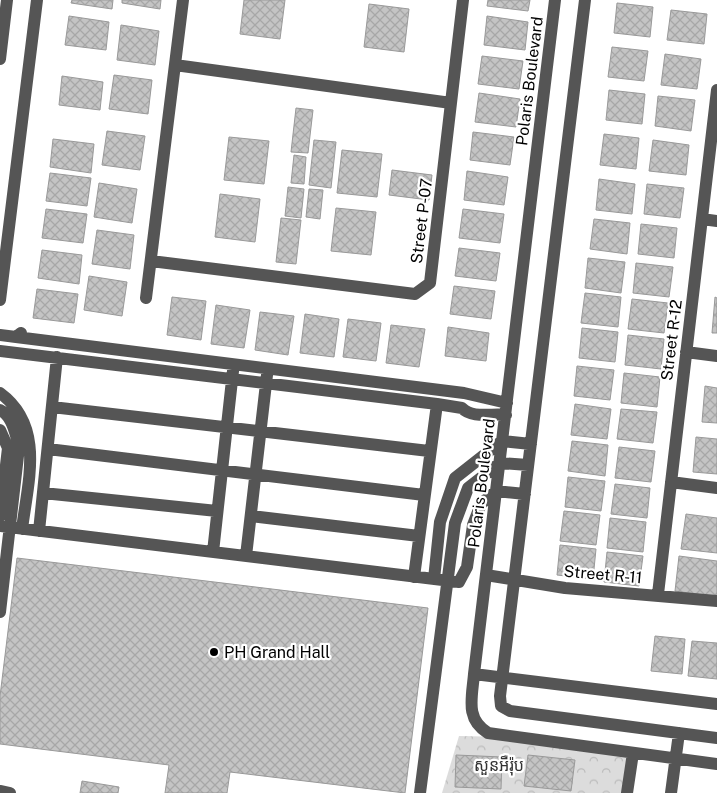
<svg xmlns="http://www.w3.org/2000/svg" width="717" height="793" font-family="'Public Sans','Noto Sans Khmer',sans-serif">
<defs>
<pattern id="forest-crowns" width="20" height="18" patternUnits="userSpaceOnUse" patternTransform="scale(1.25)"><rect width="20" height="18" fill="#dcdcdc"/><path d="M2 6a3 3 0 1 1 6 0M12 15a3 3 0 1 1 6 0" fill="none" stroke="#bbb"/></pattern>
<pattern id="building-cross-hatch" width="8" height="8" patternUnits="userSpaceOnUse" patternTransform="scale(1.25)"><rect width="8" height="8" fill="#c4c4c4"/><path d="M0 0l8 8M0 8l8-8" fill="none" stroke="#a7a7a7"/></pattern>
</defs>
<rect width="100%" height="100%" fill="#fff"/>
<path fill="url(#forest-crowns)" d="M459 736 517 737 633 753 627 793H442Z"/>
<path fill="url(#building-cross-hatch)" stroke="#999" d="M72 0H113L112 9 71 3Z
M122 0H161L160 9 122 3Z
M244 0H285L280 39 240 34Z
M488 0H530L528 11 487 6Z
M617 3 653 7 650 37 614 33Z
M369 4 409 9 404 52 364 47Z
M671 10 707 14 704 44 667 40Z
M69 16 109 22 106 50 65 45Z
M487 16 528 22 525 50 484 45Z
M121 25 159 31 155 65 117 60Z
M612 47 648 51 644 81 608 77Z
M665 54 701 59 697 89 661 85Z
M482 56 523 61 519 89 478 84Z
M114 75 152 80 148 114 109 109Z
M62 76 103 82 100 110 59 105Z
M609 90 645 94 642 124 606 120Z
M479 93 520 99 516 127 475 122Z
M658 96 695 100 691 131 655 126Z
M296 108 313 110 308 153 291 152Z
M107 131 145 136 140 170 102 165Z
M473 132 514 137 510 165 470 160Z
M604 134 639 138 636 169 600 165Z
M229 137 269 141 264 184 224 180Z
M53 139 94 144 91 173 50 167Z
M314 140 336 142 331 188 309 185Z
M653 140 689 145 686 175 649 171Z
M342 150 382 154 377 197 337 193Z
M294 155 306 157 304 184 291 183Z
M392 170 432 175 429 200 389 195Z
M467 171 508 177 504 205 464 200Z
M50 173 91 178 87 206 46 201Z
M599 179 635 184 632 214 596 210Z
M99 183 137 189 132 223 94 217Z
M647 184 684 188 680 218 644 214Z
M288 187 304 189 301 218 285 216Z
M309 189 323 190 320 219 306 217Z
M220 194 260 199 255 242 215 237Z
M336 208 376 212 371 255 331 251Z
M46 209 87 214 83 243 42 238Z
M463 209 504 214 500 243 459 238Z
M281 218 301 220 296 264 276 262Z
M594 219 630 223 627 254 590 249Z
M641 224 677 228 674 258 638 254Z
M97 230 134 235 130 269 92 264Z
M459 248 500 253 496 281 455 276Z
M42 250 82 255 79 284 38 278Z
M588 258 625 262 621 293 585 288Z
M636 263 673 267 669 297 633 293Z
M89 276 127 282 122 316 84 310Z
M454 286 495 291 491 319 450 314Z
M37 289 78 294 74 323 33 318Z
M585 293 621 297 618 327 581 323Z
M172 297 206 301 201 340 167 335Z
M715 297 717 298V333H712Z
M632 299 668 303 664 333 628 329Z
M216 305 250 310 244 348 211 344Z
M260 312 294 316 288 355 255 350Z
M305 314 339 319 334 357 300 353Z
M348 319 381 323 376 361 343 357Z
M391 325 425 329 419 367 386 363Z
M448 327 489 333 486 361 445 356Z
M582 328 618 332 615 362 579 358Z
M628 335 664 339 661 369 625 365Z
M577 366 614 370 610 400 574 396Z
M624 373 660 377 657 407 621 403Z
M705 386 717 388V423L702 422Z
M575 404 611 409 607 439 571 435Z
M621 409 657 412 653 443 617 439Z
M696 437 717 439V474L693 472Z
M572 441 608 445 605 476 568 471Z
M619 447 655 451 651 482 615 478Z
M568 477 605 481 601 511 565 507Z
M615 484 650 488 647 518 611 514Z
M564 511 600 515 596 545 560 541Z
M686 514 717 518V553L681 549Z
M610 518 646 522 643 552 607 548Z
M560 545 596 549 593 579 557 575Z
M607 552 643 556 639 586 604 582Z
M679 556 717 561V597L675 591Z
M17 558 428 608 405 793 230 772 227 793H165L169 765 0 744V696Z
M655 636 685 639 682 674 651 671Z
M692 641 717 643V679L688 676Z
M456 755 502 757 501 789 455 787Z
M528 755 575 760 571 791 524 786Z
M82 781 119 787 118 793H80Z"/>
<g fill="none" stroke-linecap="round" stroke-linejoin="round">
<path stroke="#555" stroke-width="12" d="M555 0 474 674C472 698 465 719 488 733L717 764
M585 0 500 696 501 706 510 711 717 738
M0 59 7 0
M175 65 451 103
M702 219 717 221
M151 261 415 294 430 283 463 0
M146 298 183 0
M0 300 37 0
M0 335 16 337 21 333
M16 337 464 393 507 403
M0 351 437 404 462 408C472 419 493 413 506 415
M686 352 717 356
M0 393C45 426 28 481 22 529
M52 407 429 451
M0 410C12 415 16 435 19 447L0 612
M0 430 8 448 0 516
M48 449 424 495
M671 482 717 488
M43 493 217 511
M251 516 419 536
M0 526 459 582 467 567 473 525 481 504 496 491 525 494
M39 531 57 357
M213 552 233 371
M246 556 267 375
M486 575 565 588 717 601
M414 577 437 404
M434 579 440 522 455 478 502 441 531 444
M658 594 717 90
M474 674 717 704
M1 791 10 793
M420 793 455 523 468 488 500 463 528 465
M627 793 633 753
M671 793 679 733"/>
</g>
<circle fill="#000" stroke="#fff" stroke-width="2" cx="214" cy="652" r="5"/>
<g text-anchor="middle" stroke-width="4.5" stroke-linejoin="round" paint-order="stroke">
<g font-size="16" fill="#000" stroke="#fff">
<text transform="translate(529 81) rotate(-83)" y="6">Polaris Boulevard</text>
<text transform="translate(421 221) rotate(-83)" y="6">Street P-07</text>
<text transform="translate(671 340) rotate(-83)" y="6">Street R-12</text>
<text transform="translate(481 483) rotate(-83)" y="6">Polaris Boulevard</text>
<text transform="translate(603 574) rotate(5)" y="6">Street R-11</text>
</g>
<g font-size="16" fill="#000" stroke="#fff" text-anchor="start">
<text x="224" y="658">PH Grand Hall</text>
</g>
<g font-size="16" fill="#333" stroke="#fff">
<text x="499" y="771">សួនអឺរ៉ុប</text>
</g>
</g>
</svg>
